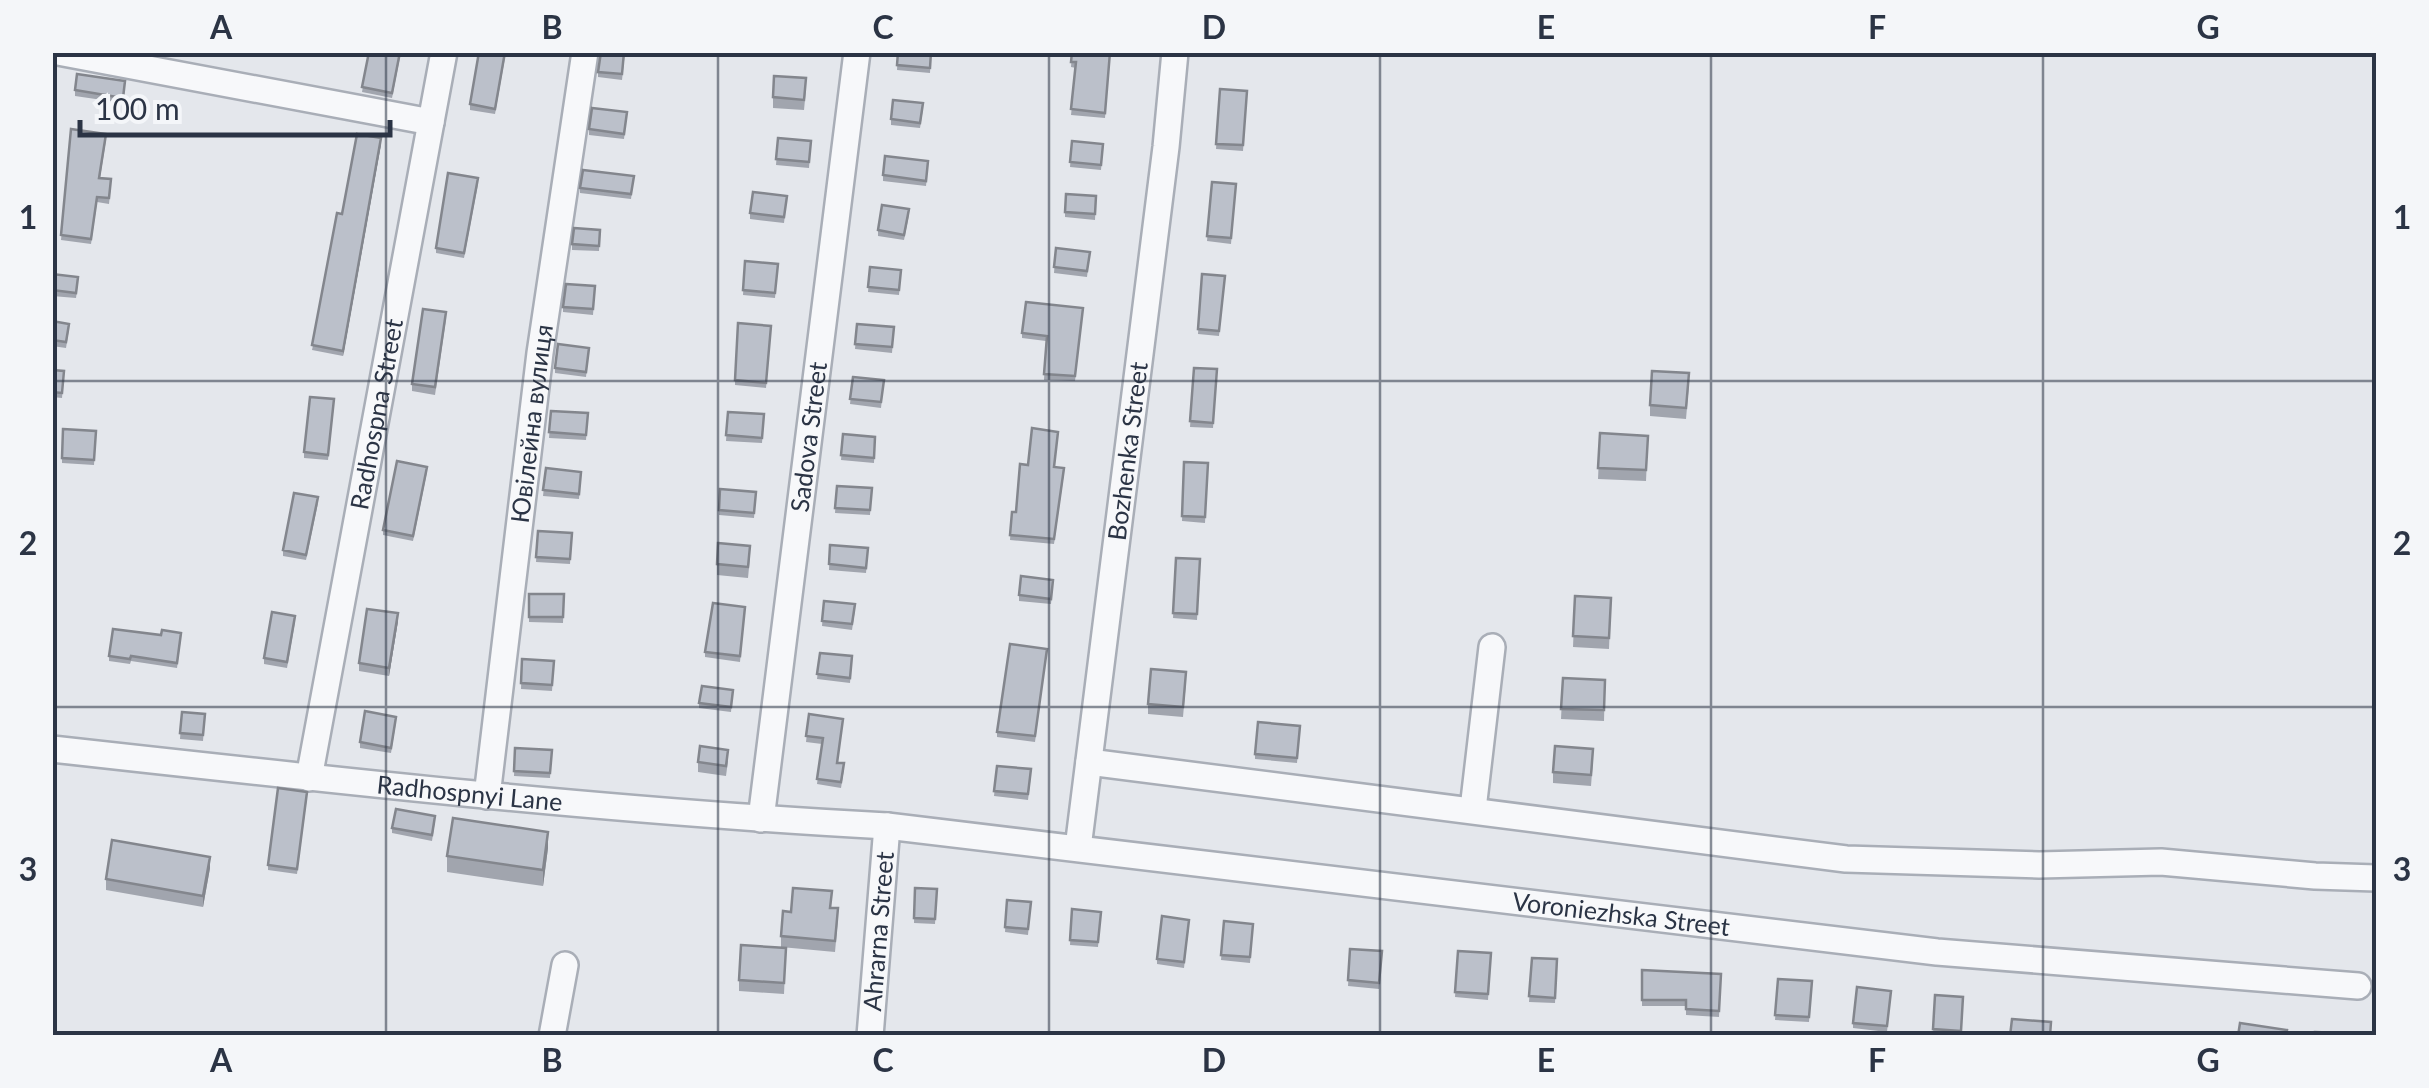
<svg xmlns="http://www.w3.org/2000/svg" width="2429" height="1088" font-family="Lato,sans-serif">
<rect width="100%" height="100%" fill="#e4e7ec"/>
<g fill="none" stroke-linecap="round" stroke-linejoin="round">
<defs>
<g id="minor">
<path d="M58 52 431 122"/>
<path id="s1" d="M52 749C330 780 608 811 887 826L1937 952 2358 986"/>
<path d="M1089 762 1846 859 2039 865 2161 862 2315 876 2376 878"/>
<path id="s2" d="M309 778 444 52"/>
<path id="s3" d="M487 796 540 353 585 52"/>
<path d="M1473 809 1492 647"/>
<path id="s4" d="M761 819 857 52"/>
<path id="s5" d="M1078 848 1166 147 1175 52"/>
<path d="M552 1036 565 965"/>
<path id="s6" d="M870 1036 887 826"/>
</g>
</defs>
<use href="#minor" stroke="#a9aeb7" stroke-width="30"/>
<use href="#minor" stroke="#f7f8fa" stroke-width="25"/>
</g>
<path fill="#a1a5ae" d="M369 52H401L392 98 362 92Z
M506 52 495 114 470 110V104Z
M625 52 622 80 598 77V72Z
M789 52H812V56Z
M898 52H931L930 73 897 70Z
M1072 52H1110L1105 118 1071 115 1076 68 1071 67Z
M1226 52H1250L1249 57 1226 55Z
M125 87 123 103 75 96V90Z
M806 89 804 110 773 108V97Z
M1220 89 1247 91 1243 151 1216 149Z
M923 109 920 128 891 125V119Z
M627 112 624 139 589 135V129Z
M71 129 106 140 100 178 111 184 109 204 97 202 91 244 61 240Z
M778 138 811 141 809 168 776 165Z
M1072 141 1103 144 1101 170 1070 167Z
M381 144 343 356 312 350 342 214Z
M928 166 926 186 883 181V175Z
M634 176 631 199 580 193V188Z
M1212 182 1236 184 1231 244 1207 241Z
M478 184 464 258 436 253V248Z
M787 196 784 223 750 219V213Z
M1096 196 1095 220 1065 217V212Z
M909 215 904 240 878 236V230Z
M600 230 599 251 572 250V244Z
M1056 248 1090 252 1087 277 1054 273Z
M745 261 778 264 775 298 743 295Z
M870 267 901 270 899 295 868 292Z
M52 274 78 283 76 298 52 296Z
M1202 274 1225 276 1219 336 1198 334Z
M595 286 593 315 563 312V307Z
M1083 308 1075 381 1044 380 1046 341 1022 338V333Z
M446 319 435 395 412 391V384Z
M52 321 69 329 66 348 52 346Z
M857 324 894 327 892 353 855 349Z
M771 326 766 388 735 385V380Z
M589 348 586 377 555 373V368Z
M1194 368 1217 369 1213 428 1190 427Z
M52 370 64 371 62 398 52 397Z
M853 377 884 380 881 408 850 404Z
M1689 384 1686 419 1650 416V405Z
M334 404 328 460 304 458V452Z
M551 411 588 413 586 440 549 438Z
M728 412 764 414 762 443 726 441Z
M96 431 94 465 62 463V458Z
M1600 433 1648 436 1646 481 1598 479Z
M843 434 875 437 874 463 841 460Z
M1184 462 1208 463 1205 523 1182 521Z
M1054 467 1064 473 1054 544 1010 540 1012 512H1016Z
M546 468 581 472 579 499 543 496Z
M427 472 413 541 383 535V530Z
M837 486 872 488 870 515 835 513Z
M756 492 754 518 719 515V510Z
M318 503 306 560 283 556V550Z
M538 531 572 533 570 564 536 562Z
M830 545 868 548 866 573 829 570Z
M750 557 748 578 717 575V564Z
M1176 558 1200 559 1197 620 1173 618Z
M1053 580 1051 604 1019 601V595Z
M564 594 563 623 529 622V617Z
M1575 596 1611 598 1609 649 1573 647Z
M824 601 855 610 852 630 822 626Z
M745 607 740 662 705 657V652Z
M398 621 389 676 359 671V663Z
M295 622 287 668 264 664V658Z
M181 638 177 668 131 661 130 664 109 661V656Z
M1047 649 1035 742 997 737V732Z
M820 653 852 656 850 683 817 679Z
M522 659 554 661 552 691 521 689Z
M1563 678 1605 680 1604 721 1561 719Z
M1186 682 1183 717 1148 714V704Z
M733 690 731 712 699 708V703Z
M182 712 205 714 203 741 180 739Z
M809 714 838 763 844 769 841 788 817 784 822 744 806 742Z
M396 722 391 753 360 748V742Z
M1300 726 1297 763 1255 759V754Z
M515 748 552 750 550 778 514 776Z
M1593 760 1591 786 1553 783V772Z
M728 761 726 776 698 772V762Z
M997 766 1031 775 1028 800 994 796Z
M307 797 297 874 268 870V865Z
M435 821 432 841 392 833V828Z
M548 848 543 886 447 872V856Z
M210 868 203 907 106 890V879Z
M915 888 937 889 935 924 914 923Z
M1007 900 1031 902 1028 935 1005 932Z
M831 908 838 919 835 952 781 947V936L791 912Z
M1072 909 1101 912 1098 947 1070 945Z
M1224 921 1253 924 1250 963 1221 960Z
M1189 925 1184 968 1157 964V959Z
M786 948 784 994 739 991V980Z
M1350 949 1382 951 1379 989 1348 986Z
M1458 951 1491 953 1488 1000 1455 997Z
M1532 958 1557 959 1555 1003 1529 1002Z
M1642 970 1721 974 1719 1017 1686 1015V1006H1642Z
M1778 979 1812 981 1809 1022 1775 1020Z
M1891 991 1887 1032 1853 1028V1023Z
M1935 995 1963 997 1961 1036 1933 1034Z"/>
<path fill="#83868d" d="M381 138V144L343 356V351Z
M398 613V621L389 676V668Z
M548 832V848L543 886V870Z
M210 857V868L203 907V896Z"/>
<path fill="#bbc0ca" stroke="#83868d" stroke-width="2.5" d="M369 52H400L392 93 362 87Z
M479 52H505L495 109 470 104Z
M601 52H624L622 74 598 72Z
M898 52H931L930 68 897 65Z
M1072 52H1110L1105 113 1071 109 1076 62H1071Z
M77 74 125 81 123 98 75 90Z
M774 76 806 78 804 100 773 97Z
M1220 89 1247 91 1243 145 1216 144Z
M893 100 923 103 920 123 891 119Z
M592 108 627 112 624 134 589 129Z
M71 129 106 134 99 178 111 179 109 198 97 197 91 239 61 235Z
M357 134 381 138 343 351 312 345 337 213 342 214Z
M778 138 811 141 809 162 776 159Z
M1072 141 1103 144 1101 165 1070 162Z
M885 156 928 161 926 181 883 175Z
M583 170 634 176 631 194 580 188Z
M448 173 478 178 464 253 436 248Z
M1212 182 1236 184 1231 238 1207 236Z
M753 192 787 196 784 217 750 213Z
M1066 194 1096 196 1095 214 1065 212Z
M882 205 909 209 904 235 878 230Z
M574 228 600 230 599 246 572 244Z
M1056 248 1090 252 1087 271 1054 267Z
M745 261 778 264 775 293 743 290Z
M870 267 901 270 899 290 868 287Z
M52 274 78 277 76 293 52 290Z
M1202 274 1225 276 1219 331 1198 329Z
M566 284 595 286 593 309 563 307Z
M1026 302 1083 308 1075 376 1044 374 1047 336 1022 333Z
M423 309 446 312 435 387 412 384Z
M52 321 69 324 66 342 52 340Z
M738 323 771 326 766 383 735 380Z
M857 324 894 327 892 347 855 344Z
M558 344 589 348 586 372 555 368Z
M1194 368 1217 369 1213 423 1190 421Z
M52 370 64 371 62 393 52 392Z
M1652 371 1689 373 1686 408 1650 405Z
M853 377 884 380 881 402 850 399Z
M310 397 334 399 328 455 304 452Z
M551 411 588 413 586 435 549 432Z
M728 412 764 414 762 438 726 435Z
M1032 428 1058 432 1054 467 1064 468 1054 539 1010 535 1012 512H1016L1020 464 1028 465Z
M63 429 96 431 94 460 62 458Z
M1600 433 1648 436 1646 470 1598 468Z
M843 434 875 437 874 458 841 455Z
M397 461 427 467 413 536 383 530Z
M1184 462 1208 463 1205 517 1182 516Z
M546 468 581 472 579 494 543 490Z
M837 486 872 488 870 510 835 508Z
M720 489 756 492 754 513 719 510Z
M294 493 318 497 306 555 283 550Z
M538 531 572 533 570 559 536 557Z
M718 543 750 546 748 567 717 564Z
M830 545 868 548 866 568 829 564Z
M1176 558 1200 559 1197 614 1173 613Z
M1021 576 1053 580 1051 599 1019 595Z
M529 594H564L563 617H529Z
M1575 596 1611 598 1609 638 1573 636Z
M824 601 855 604 852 624 822 621Z
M713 603 745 607 740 656 705 652Z
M367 609 398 613 389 668 359 663Z
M272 612 295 616 287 662 264 658Z
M113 629 161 635 162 630 181 633 177 663 131 656 130 659 109 656Z
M1010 644 1047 649 1035 736 997 732Z
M820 653 852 656 850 678 817 674Z
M522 659 554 661 552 685 521 683Z
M1151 669 1186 672 1183 707 1148 704Z
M1563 678 1605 680 1604 710 1561 709Z
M702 686 733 690 731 707 699 703Z
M365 711 396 717 391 748 360 742Z
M182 712 205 714 203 735 180 733Z
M809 714 843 719 837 763H844L841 782 817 779 823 738 806 736Z
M1258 722 1300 726 1297 758 1255 754Z
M700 746 728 750 726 766 698 762Z
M1555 746 1593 749 1591 775 1553 772Z
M515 748 552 750 550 773 514 771Z
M997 766 1031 769 1028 794 994 791Z
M278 788 307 792 297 869 268 865Z
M396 809 435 816 432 835 392 828Z
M453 818 548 832 543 870 447 856Z
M112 840 210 857 203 896 106 879Z
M793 888 832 891 830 908H838L835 941 781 936 783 911 791 912Z
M915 888 937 889 935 919 914 918Z
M1007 900 1031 902 1028 929 1005 927Z
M1072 909 1101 912 1098 942 1070 940Z
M1162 916 1189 920 1184 962 1157 959Z
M1224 921 1253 924 1250 957 1221 955Z
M741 945 786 948 784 983 739 980Z
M1350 949 1382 951 1379 983 1348 980Z
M1458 951 1491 953 1488 994 1455 992Z
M1532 958 1557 959 1555 998 1529 996Z
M1642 970 1721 974 1719 1011 1686 1009V1000H1642Z
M1778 979 1812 981 1809 1017 1775 1015Z
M1857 987 1891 991 1887 1026 1853 1023Z
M1935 995 1963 997 1961 1031 1933 1029Z
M2012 1019 2051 1022 2050 1036H2010Z
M2240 1023 2287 1030 2286 1036H2238Z
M2315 1032 2340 1033 2339 1036H2315Z"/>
<path fill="none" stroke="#2b3445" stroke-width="2.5" stroke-opacity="0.55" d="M386 52V1036M718 52V1036M1049 52V1036M1380 52V1036M1711 52V1036M2043 52V1036M52 381H2376M52 707H2376"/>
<g text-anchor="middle" stroke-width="10" stroke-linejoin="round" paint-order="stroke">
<g font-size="25" fill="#2b3445" stroke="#f4f6f9">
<text dy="9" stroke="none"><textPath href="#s2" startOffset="370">Radhospna Street</textPath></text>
<text dy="9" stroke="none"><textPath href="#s3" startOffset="375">Ювілейна вулиця</textPath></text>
<text dy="9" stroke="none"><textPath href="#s4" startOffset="385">Sadova Street</textPath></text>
<text dy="9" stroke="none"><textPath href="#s5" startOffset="400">Bozhenka Street</textPath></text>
<text dy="9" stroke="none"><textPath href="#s1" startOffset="420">Radhospnyi Lane</textPath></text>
<text dy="9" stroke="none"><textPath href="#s1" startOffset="1578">Voroniezhska Street</textPath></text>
<text dy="9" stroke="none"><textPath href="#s6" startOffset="105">Ahrarna Street</textPath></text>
</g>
</g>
<rect width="2429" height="1088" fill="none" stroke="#f4f6f9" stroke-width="110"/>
<path d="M80 120v15h310v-15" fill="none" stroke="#2b3445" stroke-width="5"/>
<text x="95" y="120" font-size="30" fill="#2b3445" stroke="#f4f6f9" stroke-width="8" paint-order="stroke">100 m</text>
<rect x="55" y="55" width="2319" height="978" fill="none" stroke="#2b3445" stroke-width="4"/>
<g font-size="32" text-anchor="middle" font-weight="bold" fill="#2b3445">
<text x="221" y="39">A</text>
<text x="552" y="39">B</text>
<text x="883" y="39">C</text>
<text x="1214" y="39">D</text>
<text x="1546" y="39">E</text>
<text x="1877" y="39">F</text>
<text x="2208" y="39">G</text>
<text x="28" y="229">1</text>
<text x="2402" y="229">1</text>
<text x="28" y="555">2</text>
<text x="2402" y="555">2</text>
<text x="28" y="881">3</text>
<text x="2402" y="881">3</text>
<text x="221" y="1072">A</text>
<text x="552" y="1072">B</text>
<text x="883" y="1072">C</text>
<text x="1214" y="1072">D</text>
<text x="1546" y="1072">E</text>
<text x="1877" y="1072">F</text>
<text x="2208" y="1072">G</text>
</g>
</svg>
